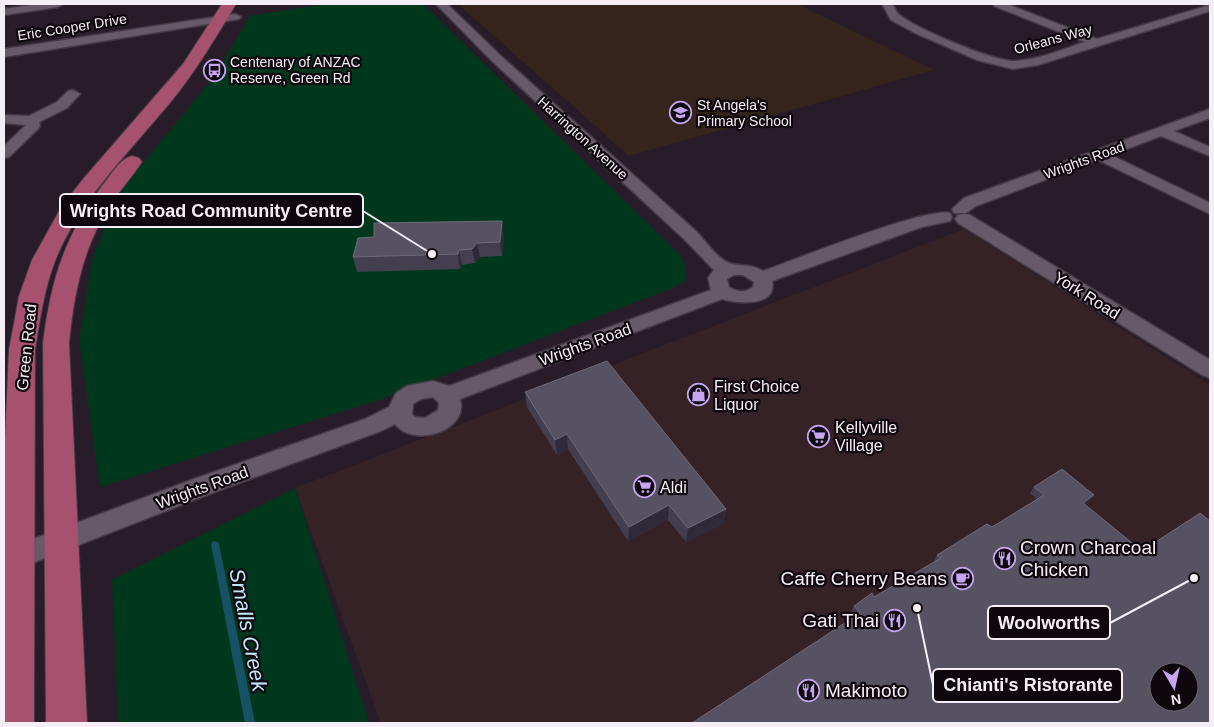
<svg xmlns="http://www.w3.org/2000/svg" width="1214" height="727" font-family="Helvetica,sans-serif">
<rect width="100%" height="100%" fill="#281c28"/>
<path fill="#352227" fill-rule="evenodd" d="M964 229 1210 385V723H381L295 488ZM1159 672H1189V702H1159Z"/>
<path fill="#34241b" d="M458 4H797L934 70 629 156Z"/>
<path fill="#00381e" d="M325 4H423L680 255C686 264 687 271 685 281L675 287 382 399 100 487 79 340 92 260 119 192 214 77 250 16Z
M295 488 369 723H118L112 580Z"/>
<g fill="none" stroke-linecap="round" stroke-linejoin="round">
<path fill="#175166" fill-rule="evenodd" d="M215 541 218 542 219 544 255 723H245L211 544 212 542Z"/>
<defs>
<path id="minor" d="M38 4H63L58 7 4 15V9Z
M436 4H447L500 55 697 232C706 242 717 258 729 263 739 267 750 263 763 271 794 260 926 207 950 213L952 217 950 221 922 227 772 281C778 307 737 304 722 299L460 399C470 430 414 449 395 424L381 431 212 493 4 574V550L194 479 365 419 389 407 396 393 407 386 433 381 449 386 711 290 708 278 714 270 685 240 492 61ZM734 275H743L754 282 753 287C745 293 737 292 729 287L727 279ZM433 397 439 403 438 410 425 418 415 417 412 414 413 404 421 399Z
M882 4H892C895 8 897 14 901 16 917 29 995 62 1015 61 1038 60 1063 49 1085 42L994 6 993 4H1007L1097 39 1210 5V11L1038 65 1013 69 977 60 915 33 891 20Z
M235 14 241 17 239 19 4 57V49Z
M73 90 80 94 67 108 39 122 40 126 38 129 9 157 4 158V146L26 125 4 123V115L29 116 57 102 68 91Z
M1210 109V118L1174 131 1210 147V156L1161 136 1111 155 1210 203V214L1098 160 976 206 966 213H954L952 209 964 198Z
M964 214 970 215 1210 360V378L1202 375 958 223 955 219 958 215Z"/>
<path id="major" d="M222 4H236C216 37 197 69 173 99 131 151 80 198 55 261 44 290 40 319 35 350L34 723H4V460L9 350 19 296 32 260 62 206 84 178 183 64Z
M132 156 139 158 142 162C132 177 120 190 110 205 83 248 74 293 69 343L87 723H46L43 343C51 279 65 234 105 182 113 172 120 159 132 156Z"/>
</defs>
<use href="#minor" stroke="#433943" stroke-width="3"/>
<use href="#major" stroke="#433943" stroke-width="2"/>
<use href="#minor" fill="#675967" fill-rule="evenodd"/>
<use href="#major" fill="#a6516d" fill-rule="evenodd"/>
</g>
<path fill="#433f4f" d="M504 235 502 256 480 257 475 263 462 265 460 269 357 272 353 257Z
M525 392 726 509 723 524 686 542 668 520 628 541 568 449 557 455 527 407Z
M1034 487 1094 495 1089 501 1085 504 1142 551 1210 723 855 616 851 611 854 606 874 597 935 561H934L937 555 992 527 1037 499 1030 493Z"/>
<path fill="#302938" d="M502 221 504 235 502 256 500 242Z
M477 243 480 257 475 263 472 249Z
M459 250 462 265 460 269 458 254Z
M567 434 568 449 557 455 555 440Z
M1094 495 1089 501 1078 508 1083 503Z
M669 505 668 520 628 541 629 527Z
M726 509 723 524 686 542 688 528Z"/>
<path fill="#575261" stroke="#706a78" fill-rule="evenodd" d="M502 221 500 242 477 243 472 249 459 250 458 254 353 257 358 238 374 237V223Z
M607 361 726 509 688 528 669 505 629 527 567 434 555 440 525 392Z
M1062 469 1094 495 1083 503 1142 551 1200 513 1210 521V723H692L860 613 854 606 872 593 874 597 941 558 937 555 987 524 992 527 1044 495 1034 487ZM1159 672H1189V702H1159Z"/>
<defs>
<symbol id="bus-ring" viewBox="-11 -11 22 22"><circle r="9.5" fill="#0e080e" stroke="#c6a6f0" stroke-width="1.5"/><path d="M-5-6H5V4H4V6H2V4H-2V6H-4V4H-5ZM-3.5-4V0h7V-4ZM-3.5 1.2v1.5H-2V1.2ZM2 1.2v1.5H3.5V1.2Z" fill="#c6a6f0"/></symbol>
<symbol id="school-ring" viewBox="-11 -11 22 22"><circle r="9.5" fill="#0e080e" stroke="#c6a6f0" stroke-width="1.5"/><path d="M0-5L7-2L0 1L-7-2ZM-4 1L0 2.5L4 1V4Q0 6-4 4Z" fill="#c6a6f0"/></symbol>
<symbol id="shop-ring" viewBox="-11 -11 22 22"><circle r="9.5" fill="#0e080e" stroke="#c6a6f0" stroke-width="1.5"/><path d="M-5-2.5h2.3a2.7 3.5 0 0 1 5.4 0H5L5.5 6h-11ZM-1.5-2.5h3a1.5 2.3 0 0 0-3 0Z" fill="#c6a6f0"/></symbol>
<symbol id="supermarket-ring" viewBox="-11 -11 22 22"><circle r="9.5" fill="#0e080e" stroke="#c6a6f0" stroke-width="1.5"/><path d="M-6-5.5h2.5l.6 2H6L4.5 2H-2.5L-4.4-4H-6ZM-1.5 3.2a1.3 1.3 0 1 0 .1 0ZM3 3.2a1.3 1.3 0 1 0 .1 0Z" fill="#c6a6f0"/></symbol>
<symbol id="restaurant-ring" viewBox="-11 -11 22 22"><circle r="9.5" fill="#0e080e" stroke="#c6a6f0" stroke-width="1.5"/><path d="M-5-6h1v4h1v-4h1v4h1v-4h1v5L-1.5 .5V6h-2V.5L-5-1ZM5-6V6H3V1.5H1.5Q1.5-4 5-6Z" fill="#c6a6f0"/></symbol>
<symbol id="cafe-ring" viewBox="-11 -11 22 22"><circle r="9.5" fill="#0e080e" stroke="#c6a6f0" stroke-width="1.5"/><path d="M-5.5-4.5H6V0H3Q3 3.5 0 3.5H-2.5Q-5.5 3.5-5.5 0ZM3-3.2v2h1.7v-2ZM-6 4.5H4V6H-6Z" fill="#c6a6f0"/></symbol>
</defs>
<g fill-rule="evenodd">
<use href="#bus-ring" x="202" y="58" width="25" height="25"/>
<use href="#school-ring" x="668" y="100" width="25" height="25"/>
<use href="#shop-ring" x="686" y="382" width="25" height="25"/>
<use href="#supermarket-ring" x="806" y="424" width="25" height="25"/>
<use href="#supermarket-ring" x="632" y="474" width="25" height="25"/>
<use href="#restaurant-ring" x="992" y="546" width="25" height="25"/>
<use href="#cafe-ring" x="950" y="566" width="25" height="25"/>
<use href="#restaurant-ring" x="882" y="608" width="25" height="25"/>
<use href="#restaurant-ring" x="796" y="678" width="25" height="25"/>
</g>
<g text-anchor="middle" stroke-width="4.5" stroke-linejoin="round" paint-order="stroke">
<g font-size="14" fill="#f6eef6" stroke="#0e080e">
<text transform="translate(72 27) rotate(-9)" y="5">Eric Cooper Drive</text>
<text transform="translate(1053 39) rotate(-15)" y="5">Orleans Way</text>
<text transform="translate(583 138) rotate(42)" y="5">Harrington Avenue</text>
<text transform="translate(1084 160) rotate(-20)" y="5">Wrights Road</text>
</g>
<g font-size="14" fill="#f6eef6" stroke="#0e080e" text-anchor="start">
<text x="230" y="67">Centenary of ANZAC<tspan x="230" dy="16">Reserve, Green Rd</tspan></text>
<text x="697" y="110">St Angela's<tspan x="697" dy="16">Primary School</tspan></text>
</g>
<g font-size="16" fill="#f6eef6" stroke="#0e080e">
<text transform="translate(1087 295) rotate(32)" y="6">York Road</text>
<text transform="translate(585 344) rotate(-20)" y="6">Wrights Road</text>
<text transform="translate(26 347) rotate(-84)" y="6">Green Road</text>
<text transform="translate(202 487) rotate(-20)" y="6">Wrights Road</text>
</g>
<g font-size="16" fill="#f6eef6" stroke="#0e080e" text-anchor="start">
<text x="714" y="392">First Choice<tspan x="714" dy="18">Liquor</tspan></text>
<text x="835" y="433">Kellyville<tspan x="835" dy="18">Village</tspan></text>
<text x="660" y="493">Aldi</text>
</g>
<g font-size="19" fill="#f6eef6" stroke="#0e080e" text-anchor="start">
<text x="1020" y="554">Crown Charcoal<tspan x="1020" dy="22">Chicken</tspan></text>
<text x="947" y="585" text-anchor="end">Caffe Cherry Beans</text>
<text x="879" y="627" text-anchor="end">Gati Thai</text>
<text x="825" y="697">Makimoto</text>
</g>
<g font-size="21" font-style="italic" fill="#c2e9f9" stroke="#0e080e">
<text transform="translate(248 630) rotate(79)" y="7">Smalls Creek</text>
</g>
</g>
<path fill="none" stroke="#f6eef6" stroke-width="2" d="M432 254L363 211M1194 578L1110 623M917 608L933 685"/>
<g fill="#f6eef6" stroke="#0e080e" stroke-width="2">
<circle cx="432" cy="254" r="5"/>
<circle cx="1194" cy="578" r="5"/>
<circle cx="917" cy="608" r="5"/>
</g>
<g fill="#0e080e" stroke="#f6eef6" stroke-width="2">
<rect x="60" y="194" width="303" height="33" rx="5"/>
<rect x="988" y="606" width="122" height="33" rx="5"/>
<rect x="933" y="669" width="189" height="33" rx="5"/>
</g>
<g font-size="18" text-anchor="middle" font-weight="bold" fill="#f6eef6">
<text x="211" y="217">Wrights Road Community Centre</text>
<text x="1049" y="629">Woolworths</text>
<text x="1028" y="691">Chianti's Ristorante</text>
</g>
<rect width="1214" height="727" fill="none" stroke="#f6eef6" stroke-width="10"/>
<g transform="translate(1174 687) rotate(171)"><circle r="24" fill="#0e080e" stroke="#6b646b"/>
<path d="M0-4L9 19L0 12L-9 19Z" fill="#c6a6f0"/>
<text y="-8" font-size="14" font-weight="bold" text-anchor="middle" fill="#f6eef6">N</text>
</g>
</svg>
